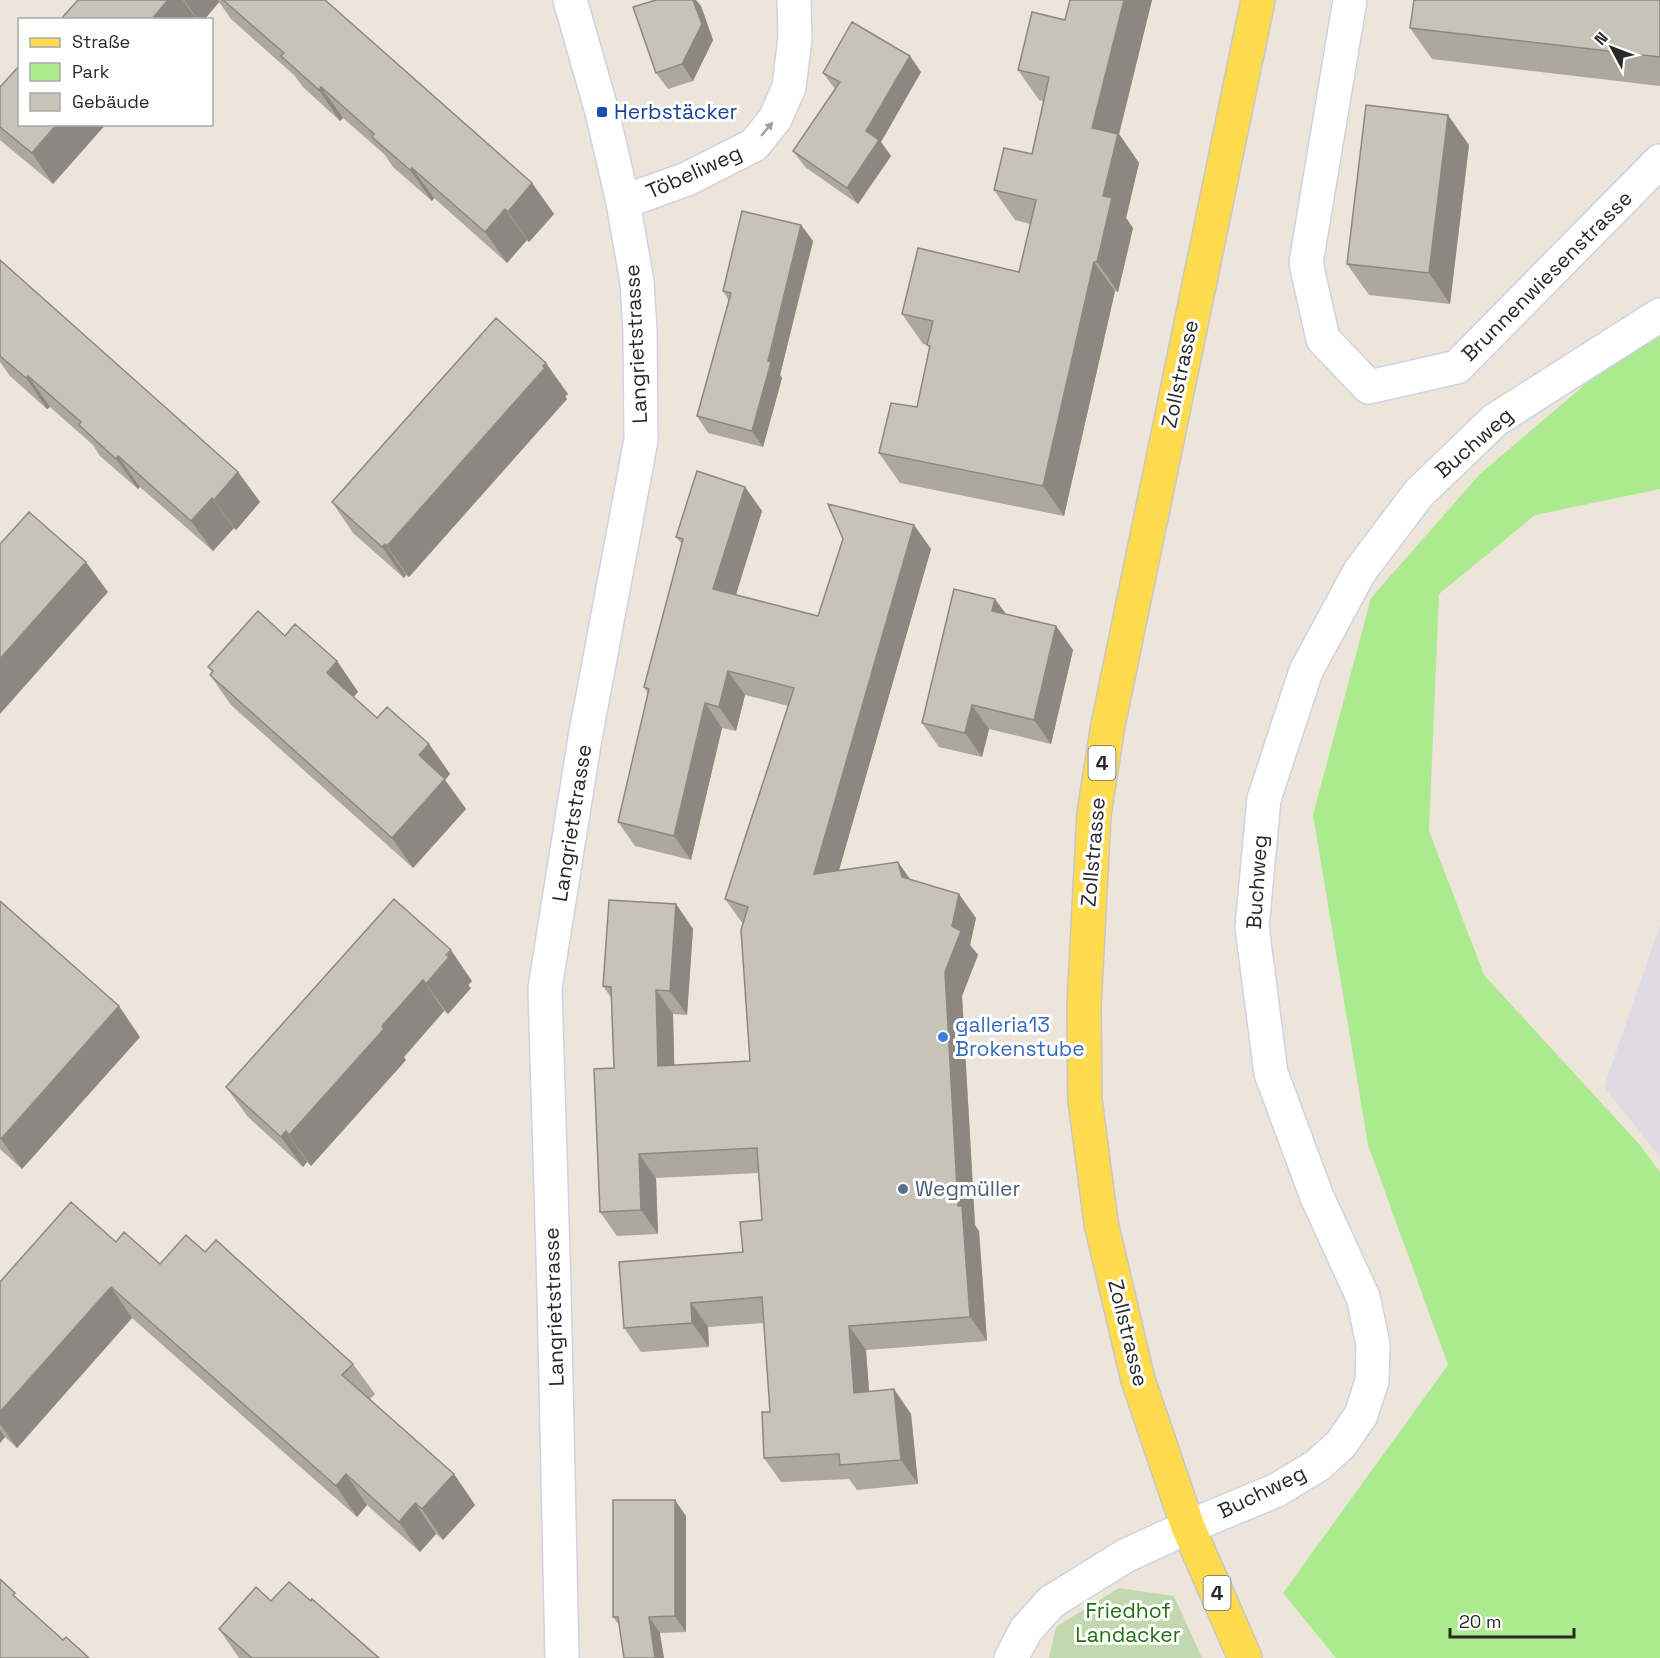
<svg xmlns="http://www.w3.org/2000/svg" width="1660" height="1658" font-family="'Space Grotesk',sans-serif">
<rect width="100%" height="100%" fill="#ede5d9"/>
<path fill="#dedbe5" d="M1660 925V1157L1604 1087Z"/>
<path fill="#acea8f" d="M1660 325V489L1535 515 1439 594 1429 831 1484 975 1639 1144 1660 1172V1658H1336L1283 1593 1448 1365 1368 1145 1313 815 1371 598 1480 474 1643 335Z"/>
<path fill="#c2d9af" d="M1119 1588 1174 1596 1202 1658H1049L1056 1627Z"/>
<g fill="none" stroke-linecap="round" stroke-linejoin="round">
<defs>
<path id="minor" d="M1350 0 1306 263 1323 339 1369 387 1457 367 1660 161
M623 202 687 179 754 145 775 119 789 87 795 38 794 0
M562 1658 554 1290 545 988 585 738 641 440 640 331 637 282 623 202 602 112 570 0
M1011 1658 1026 1630 1051 1602 1125 1556 1188 1527"/>
<path id="tertiary" d="M1188 1527 1277 1490 1318 1465 1341 1444 1361 1415 1372 1381 1373 1344 1363 1297 1317 1197 1271 1073 1252 927 1264 799 1306 671 1360 571 1419 493 1495 420 1660 315"/>
<path id="primary" d="M1245 1658 1188 1527 1138 1380 1101 1223 1085 1100 1084 1006 1094 814 1108 725 1258 0"/>
</defs>
<use href="#minor" stroke="#cfd2e4" stroke-width="36"/>
<use href="#tertiary" stroke="#cfd2e4" stroke-width="36"/>
<use href="#primary" stroke="#c7c7c7" stroke-width="36"/>
<use href="#minor" stroke="#fff" stroke-width="33"/>
<use href="#tertiary" stroke="#fff" stroke-width="33"/>
<use href="#primary" stroke="#ffdb4d" stroke-width="33"/>
</g>
<path fill="#aca89e" d="M78 0H325L532 183 554 214 529 242 527 240 507 263 434 198 432 201 393 167 384 154 343 118 340 121 303 87 294 75 231 19 219 2 204 20H60Z
M1070 0H1152L1119 134 1139 163 1126 218 1133 228 1118 292 1115 291 1064 516 900 483 879 453 917 407 929 348 927 345 923 344 902 314 1019 272 1030 224 1015 220 994 190 1032 154 1043 101 1039 100 1018 70 1065 20Z
M1660 0V86L1432 59 1410 28Z
M701 6 713 40 693 81 668 89 656 73Z
M921 72 881 142 891 156 858 204 805 167 793 151 835 89 823 73Z
M0 87 20 124H106L53 184 0 140Z
M1469 145 1450 304 1369 295 1347 264Z
M801 225 813 241 780 375 782 378 763 447 708 433 697 416 729 301 723 291Z
M0 260 238 472 260 502 236 530 234 528 213 551 140 487 138 489 100 456 93 445 50 407 47 409 10 376 0 362Z
M568 394 565 397 567 399 409 577 406 575 404 578 353 533 332 502Z
M745 487 762 511 736 595 818 616 914 525 931 549 839 870 910 880 976 918 970 945 978 955 962 996 975 1225 979 1231 987 1341 866 1350 869 1392 911 1414 918 1484 857 1490 849 1479 781 1482 764 1458 770 1412 764 1323 708 1327 709 1347 641 1352 624 1328 743 1252 762 1220 758 1173 656 1178 658 1234 617 1236 600 1212 614 1068 612 999 603 986 676 904 693 929 687 1015 673 1014 674 1065 750 1061 743 924 725 899 788 706 745 695 736 731 722 728 691 860 635 846 618 822 648 694 644 687 682 544 676 537Z
M1006 614 1056 626 1073 650 1051 744 989 729 982 757 939 747 922 723Z
M285 636 337 661 358 692 353 697 377 718 429 744 450 774 445 780 466 809 413 868 231 705 210 675 212 672 208 667Z
M394 899 472 981 468 985 471 988 448 1014 444 1011 404 1057 406 1060 311 1166 307 1162 303 1167 248 1117 226 1087Z
M0 901 140 1037 22 1169 0 1149Z
M116 1242 160 1264 205 1252 353 1364 375 1394 370 1399 454 1474 475 1505 443 1540 436 1534 420 1552 367 1505 357 1517 132 1318 17 1448 5 1437 0 1443V1282Z
M686 1516V1632L660 1633 619 1625 613 1617Z
M271 1601 379 1658H239L219 1629Z"/>
<path fill="#8c8881" d="M168 0H183L197 20H151Z
M184 0H218L219 2 204 20H198Z
M693 0H696L701 6 713 40 693 81 682 64Z
M1124 0H1152L1119 134 1139 163 1126 218 1133 228 1118 292 1097 262 1103 196 1092 128Z
M910 56 921 72 881 142 891 156 858 204 847 188 866 131Z
M321 87 343 118 340 121 319 90Z
M1448 115 1469 145 1450 304 1429 273Z
M57 124H106L53 184 32 153Z
M412 168 434 198 432 201 410 170Z
M532 183 554 214 529 242 508 212Z
M505 209 527 240 507 263 485 232Z
M801 225 813 241 780 375 782 378 763 447 752 431Z
M1094 262 1115 291 1064 516 1043 486Z
M546 363 568 394 565 397 567 399 409 577 387 546Z
M28 376 50 407 47 409 26 378Z
M118 456 140 487 138 489 116 459Z
M238 472 260 502 236 530 214 500Z
M745 487 762 511 730 613 713 589Z
M212 498 234 528 213 551 191 521Z
M914 525 931 549 831 898 814 874Z
M385 544 406 575 404 578 382 547Z
M86 562 108 592 0 714V659Z
M995 599 1012 622 992 611Z
M1056 626 1073 650 1051 744 1034 720Z
M337 661 358 692 348 703 327 673Z
M728 671 745 695 736 731 719 707Z
M705 703 722 728 691 860 674 836Z
M972 705 989 729 982 757 965 733Z
M429 744 450 774 445 780 466 809 413 868 392 838 419 755Z
M898 862 915 886 902 877Z
M959 894 976 918 970 945 978 955 962 996 975 1225 979 1231 987 1341 970 1317 958 1206 945 972 952 926Z
M676 904 693 929 687 1015 670 991Z
M451 950 472 981 468 985 471 988 448 1014 426 984Z
M423 980 444 1011 404 1057 406 1060 311 1166 289 1135 382 1026Z
M656 990 673 1014 675 1090 658 1066Z
M119 1006 140 1037 22 1169 1 1139Z
M286 1131 307 1162 303 1167 281 1137Z
M639 1154 656 1178 658 1234 641 1210Z
M111 1287 132 1318 17 1448 0 1424V1412Z
M691 1303 708 1327 709 1347 692 1323Z
M849 1326 866 1350 871 1418 854 1393Z
M894 1389 911 1414 918 1484 901 1460Z
M0 1430 5 1437 0 1443Z
M346 1474 367 1505 357 1517 336 1486Z
M454 1474 475 1505 443 1540 422 1509Z
M675 1500 686 1516V1632L675 1616Z
M415 1503 436 1534 420 1552 399 1522Z
M649 1617 660 1633 664 1658H655Z"/>
<path fill="#c8c3b8" stroke="#8c8881" stroke-width="1.5" d="M78 0H168L151 20H60Z
M223 0H325L532 183 508 212 505 209 485 232 412 168 410 170 372 137 374 134 321 87 319 90 281 56 284 53Z
M656 0H693L702 24 682 64 656 73 633 7Z
M1070 0H1124L1092 128 1118 134 1103 196 1112 198 1097 262H1094L1043 486 879 453 891 403 917 407 930 346 927 345 933 321 902 314 918 248 1019 272 1036 200 994 190 1004 148 1032 154 1049 77 1018 70 1032 12 1065 20Z
M1414 0H1660V57L1410 28Z
M852 22 910 56 866 131 879 140 847 188 793 151 840 82 823 73Z
M20 65V124H57L32 153 0 127V87Z
M1366 105 1448 115 1429 273 1347 264Z
M742 211 801 225 768 361 771 362 752 431 697 416 731 293 723 291Z
M0 260 238 472 214 500 212 498 191 521 118 456 116 459 79 425 81 422 28 376 26 378 0 356Z
M496 318 546 363 543 366 545 368 387 546 385 544 382 547 332 502Z
M697 471 745 487 713 589 818 616 843 539 828 504 914 525 814 874 898 862 902 877 959 894 952 926 961 931 945 972 958 1206H962L970 1317 849 1326 854 1393 894 1389 901 1460 840 1465 839 1454 764 1458 762 1412H770L762 1297 691 1303 692 1323 624 1328 619 1262 743 1252 740 1222 762 1220 757 1148 639 1154 641 1210 600 1212 594 1069 614 1068 611 987 603 986 609 900 676 904 670 991 656 990 658 1066 750 1061 741 930 748 907 725 899 794 688 728 671 719 707 705 703 674 836 618 822 649 689 644 687 683 539 676 537Z
M29 512 86 562 0 659V544Z
M954 589 995 599 992 611 1056 626 1034 720 972 705 965 733 922 723Z
M258 611 285 636 295 624 337 661 327 673 377 718 387 707 429 744 419 755 445 779 392 838 210 675 213 671 208 667Z
M394 899 451 950 446 955 449 957 426 984 423 980 382 1026 384 1029 289 1135 286 1131 281 1137 226 1087Z
M0 901 119 1006 1 1139 0 1138Z
M71 1202 116 1242 124 1232 160 1264 186 1235 205 1252 216 1240 353 1364 342 1375 454 1474 422 1509 415 1503 399 1522 346 1474 336 1486 111 1287 0 1412V1282Z
M613 1500H675V1616L649 1617 655 1658H624L618 1617H613Z
M0 1579 15 1593 13 1595 63 1640 66 1637 89 1658H0Z
M289 1582 311 1601 312 1599 379 1658H252L219 1629 256 1587 271 1601Z"/>
<defs><path id="oneway-solid" d="M-6-.8H1V-3.2L6.5 0L1 3.2V.8H-6Z" transform="scale(1.5)"/></defs>
<use fill="#9f9f9f" href="#oneway-solid" transform="translate(767 129) rotate(-50)"/>
<rect fill="#1a4fb4" stroke="#fff" stroke-width="2" x="596" y="106" width="12" height="12" rx="3"/>
<circle fill="#3f7fe0" stroke="#fff" stroke-width="2" cx="943" cy="1037" r="6"/>
<circle fill="#5c6f8a" stroke="#fff" stroke-width="2" cx="903" cy="1189" r="6"/>
<g text-anchor="middle" stroke-width="6" stroke-linejoin="round" paint-order="stroke">
<g fill="#fff" stroke="#696969" stroke-width="1.5">
<rect x="1088.5" y="746" width="27" height="34" rx="4.5"/>
<rect x="1203.5" y="1576" width="27" height="34" rx="4.5"/>
</g>
<g font-size="20" font-weight="bold" fill="#292929">
<text x="1102" y="770">4</text>
<text x="1217" y="1600">4</text>
</g>
<g font-size="21" fill="#164399" stroke="#fff" text-anchor="start">
<text x="614" y="119">Herbstäcker</text>
</g>
<g font-size="21" fill="#292929" stroke="#fff">
<text transform="translate(694 172) rotate(-24)" y="7">Töbeliweg</text>
<text transform="translate(1547 276) rotate(-45)" y="7">Brunnenwiesenstrasse</text>
<text transform="translate(636 344) rotate(-93)" y="7">Langrietstrasse</text>
<text transform="translate(1180 374) rotate(-78)" y="7">Zollstrasse</text>
<text transform="translate(1474 443) rotate(-41)" y="7">Buchweg</text>
<text transform="translate(572 823) rotate(-81)" y="7">Langrietstrasse</text>
<text transform="translate(1093 852) rotate(-85)" y="7">Zollstrasse</text>
<text transform="translate(1257 882) rotate(-86)" y="7">Buchweg</text>
<text transform="translate(554 1307) rotate(-92)" y="7">Langrietstrasse</text>
<text transform="translate(1128 1333) rotate(76)" y="7">Zollstrasse</text>
<text transform="translate(1262 1492) rotate(-26)" y="7">Buchweg</text>
</g>
<g font-size="21" fill="#366cbe" stroke="#fff" text-anchor="start">
<text x="955" y="1032">galleria13<tspan x="955" dy="24">Brokenstube</tspan></text>
</g>
<g font-size="21" fill="#4e5e75" stroke="#fff" text-anchor="start">
<text x="915" y="1196">Wegmüller</text>
</g>
<g font-size="21" fill="#226e12" stroke="#fff">
<text x="1128" y="1618">Friedhof<tspan x="1128" dy="24">Landacker</tspan></text>
</g>
</g>
<rect x="18" y="18" width="195" height="108" fill="#ffffff" stroke="#a9a9a9" stroke-width="1.5"/>
<rect x="30" y="38" width="30" height="9" fill="#ffdb4d" stroke="#a9a9a9" stroke-width="1.5"/>
<text x="72" y="48" font-size="18" fill="#292929">Straße</text>
<rect x="30" y="63" width="30" height="18" fill="#acea8f" stroke="#a9a9a9" stroke-width="1.5"/>
<text x="72" y="78" font-size="18" fill="#292929">Park</text>
<rect x="30" y="93" width="30" height="18" fill="#c8c3b8" stroke="#a9a9a9" stroke-width="1.5"/>
<text x="72" y="108" font-size="18" fill="#292929">Gebäude</text>
<g transform="translate(1612 48) rotate(311)" stroke="#ffffff" stroke-width="4.5" paint-order="stroke">
<path d="M0-4.5L10 22L0 15L-10 22Z" fill="#292929"/>
<text y="-9" font-size="16" font-weight="bold" text-anchor="middle" fill="#292929">N</text>
</g>
<path d="M1450 1628v9h124v-9" fill="none" stroke="#292929" stroke-width="3"/>
<text x="1459" y="1628" font-size="18" fill="#292929" stroke="#ffffff" stroke-width="4.5" paint-order="stroke">20 m</text>
</svg>
